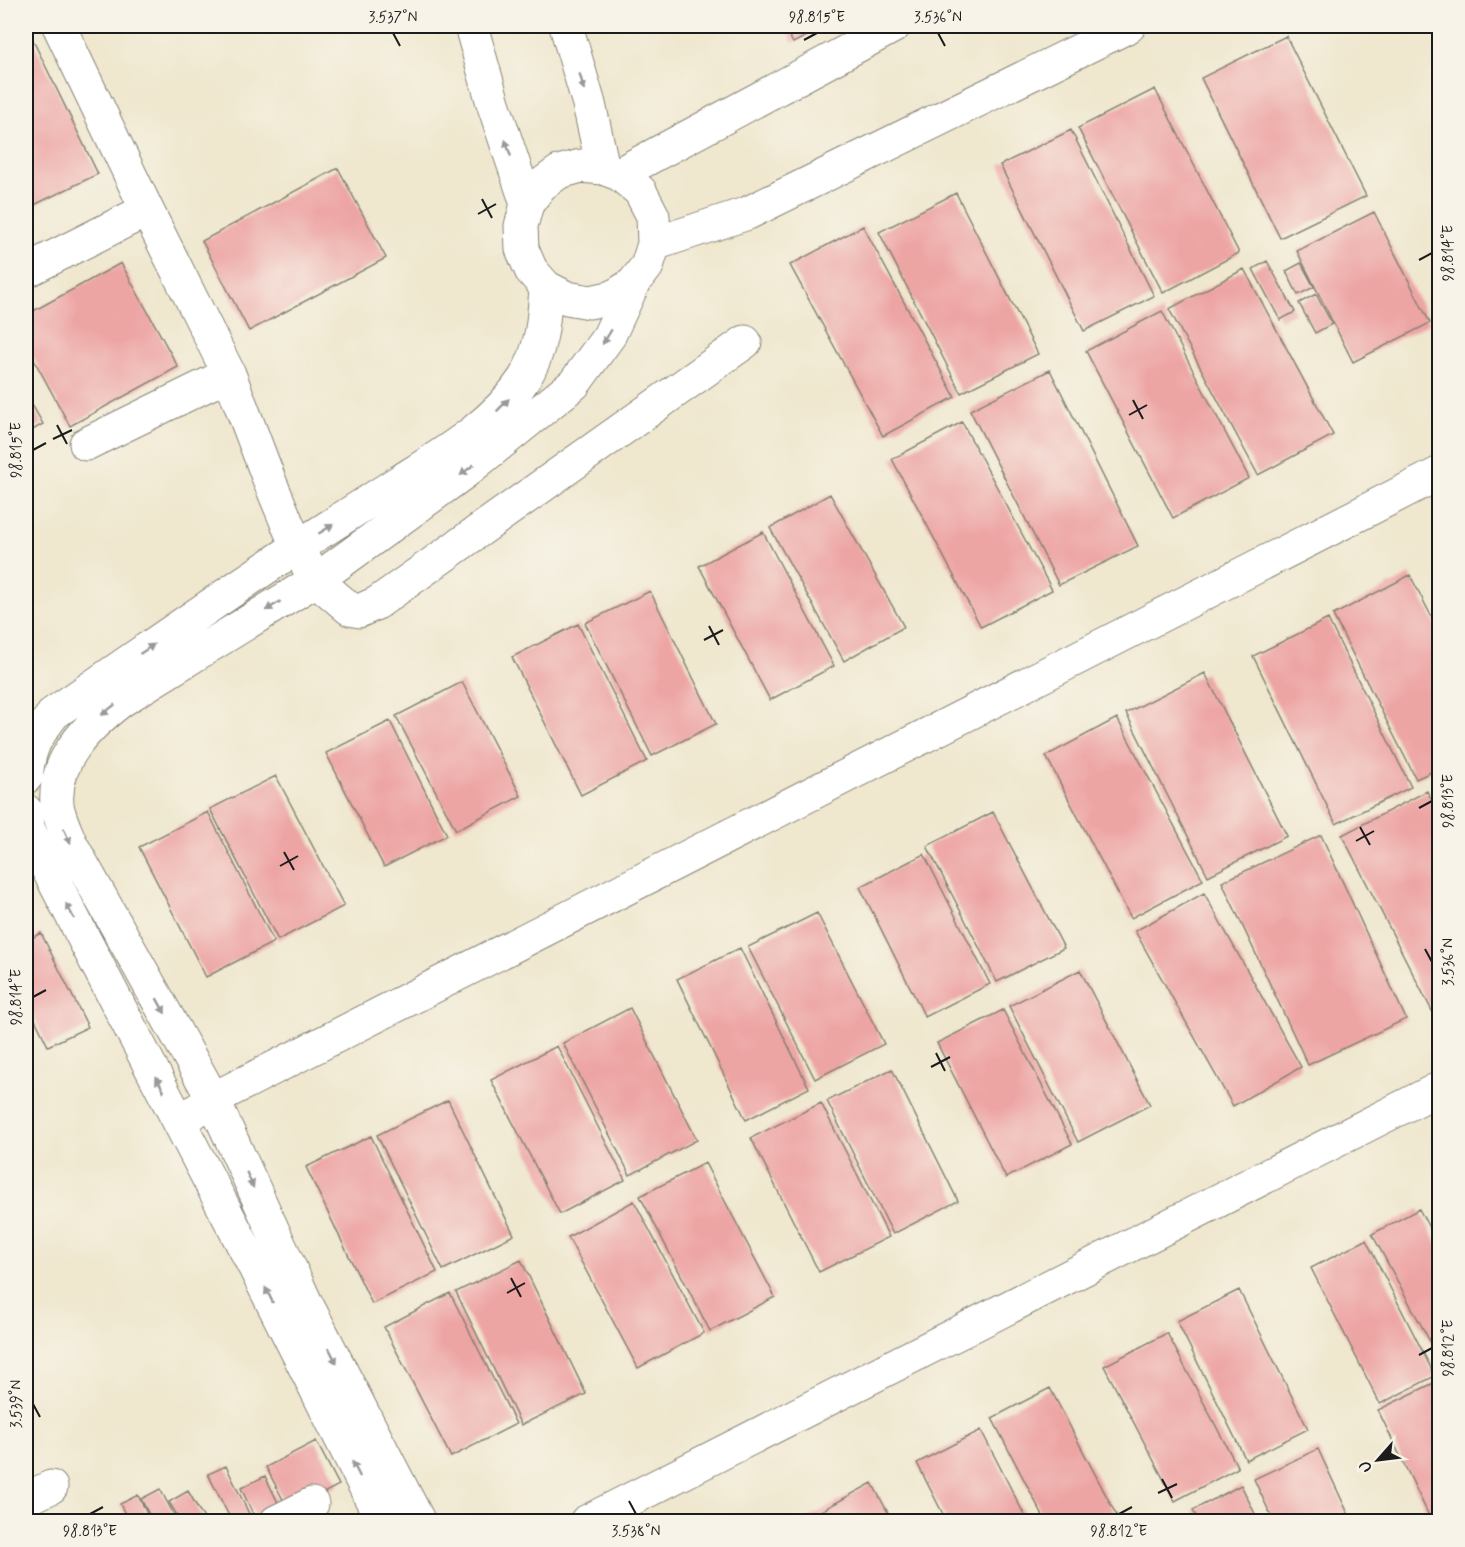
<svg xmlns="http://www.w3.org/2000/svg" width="1465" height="1547" font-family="Mynerve,sans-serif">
<rect width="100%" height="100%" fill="#f7f3e8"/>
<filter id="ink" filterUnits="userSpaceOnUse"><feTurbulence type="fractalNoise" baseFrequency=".0167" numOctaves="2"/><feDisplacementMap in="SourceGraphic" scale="12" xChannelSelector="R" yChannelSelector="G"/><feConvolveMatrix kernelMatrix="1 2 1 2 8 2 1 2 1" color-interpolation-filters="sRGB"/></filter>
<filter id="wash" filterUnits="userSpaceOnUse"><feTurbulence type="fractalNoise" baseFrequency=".008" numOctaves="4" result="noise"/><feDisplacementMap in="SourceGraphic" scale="24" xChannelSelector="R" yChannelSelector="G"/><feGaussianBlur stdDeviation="1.35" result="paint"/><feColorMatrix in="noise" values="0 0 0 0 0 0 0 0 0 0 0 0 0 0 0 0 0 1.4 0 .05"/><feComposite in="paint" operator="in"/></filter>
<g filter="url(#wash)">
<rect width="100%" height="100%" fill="#efe7ce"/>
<g id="blocks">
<path fill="#eda5a4" d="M26 26 98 174 26 209Z
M784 26H826L793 43Z
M1286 36 1366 196 1280 238 1201 78Z
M1155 89 1239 253 1163 293 1078 128Z
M1071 130 1154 296 1084 331 1000 165Z
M338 168 386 258 249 331 202 241Z
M956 193 1038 354 961 393 879 232Z
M1374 212 1430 323 1353 362 1297 251Z
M863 226 955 397 883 436 790 265Z
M1267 261 1295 312 1280 320 1253 269Z
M121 263 178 367 70 426 26 345V315Z
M1301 263 1314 287 1298 295 1286 271Z
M1244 269 1333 435 1258 475 1169 309Z
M1316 294 1332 324 1315 333 1299 303Z
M1162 311 1249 478 1173 518 1086 351Z
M1050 370 1138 546 1059 585 970 410Z
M26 394 43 424 26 434Z
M962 422 1052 590 981 627 892 459Z
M830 494 904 627 844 661 770 528Z
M763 532 834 666 770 700 699 566Z
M1410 575 1440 633V768L1416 779 1333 615Z
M650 591 716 724 652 756 585 623Z
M1328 619 1411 787 1336 824 1253 656Z
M578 624 647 761 581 795 512 657Z
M1205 673 1287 836 1208 876 1126 713Z
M462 682 521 796 456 830 396 716Z
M1117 718 1203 880 1131 918 1046 756Z
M390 721 447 835 384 867 326 753Z
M276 776 344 906 278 940 210 809Z
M1427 791 1440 816V1007L1432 1011 1342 835Z
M208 812 274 942 206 977 139 847Z
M993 812 1064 948 997 982 927 846Z
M1321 835 1406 1019 1308 1065 1222 882Z
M924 854 990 984 925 1017 860 887Z
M1204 893 1301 1067 1233 1106 1135 931Z
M817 913 884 1044 815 1079 748 947Z
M41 933 88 1027 48 1046 26 1001V941Z
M740 948 809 1088 746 1120 677 979Z
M1080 970 1150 1105 1078 1142 1009 1006Z
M630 1008 697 1140 630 1175 563 1043Z
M1003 1010 1072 1144 1006 1178 937 1043Z
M557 1046 625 1180 560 1214 491 1080Z
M892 1069 958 1201 893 1234 827 1101Z
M448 1100 514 1235 443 1270 377 1135Z
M821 1103 889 1237 819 1272 751 1138Z
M371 1136 437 1272 372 1304 306 1167Z
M705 1163 775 1297 710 1331 640 1196Z
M634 1201 704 1333 638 1368 568 1237Z
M1419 1209 1440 1248V1360L1372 1234Z
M1366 1240 1435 1376 1380 1404 1311 1268Z
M521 1260 586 1394 521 1425 456 1292Z
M1239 1290 1308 1429 1246 1460 1177 1321Z
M450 1293 516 1424 451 1457 384 1327Z
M1167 1333 1238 1468 1175 1501 1104 1366Z
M1440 1380V1522H1432L1378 1410Z
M1050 1388 1120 1522H1046L992 1418Z
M981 1430 1028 1522H947L917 1463Z
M316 1441 339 1485 289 1511 266 1467Z
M1318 1449 1352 1522H1274L1254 1479Z
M226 1466 253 1522H232L208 1474Z
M265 1476 283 1513 266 1522H257L241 1488Z
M872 1483 893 1522H810L808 1518Z
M1241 1485 1259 1522H1199L1193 1510Z
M160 1489 178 1522H153L141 1499Z
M188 1491 206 1522H181L169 1502Z
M138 1495 151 1522H129L120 1504Z"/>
</g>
</g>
<g filter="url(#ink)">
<use href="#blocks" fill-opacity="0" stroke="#868275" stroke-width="1.5"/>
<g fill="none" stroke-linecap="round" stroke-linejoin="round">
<defs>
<path id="minor" d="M59 26 147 210 229 374 270 482 297 547 316 580 350 609 359 611 377 603 745 342
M471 26 493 103 527 204
M566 26 589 104 603 168
M619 174 894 26
M654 244 748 213 1129 26
M26 271 147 210
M86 444 229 374
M26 777C29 747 36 736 54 713 135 658 216 600 299 546 333 524 368 502 402 480 446 452 495 423 524 379 542 351 544 319 546 287
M26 811 28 828 41 856 255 1268 383 1522
M180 1122 213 1099 1440 473
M26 1499 51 1487
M276 1522 312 1504
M419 1522 305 1301 213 1099 71 844C66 832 59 818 57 805 53 759 88 726 122 700L316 580 465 472 574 384 609 336 633 284 647 266 654 244 653 216 640 191 619 174 603 168 581 166 559 172 541 185 527 204 521 226 522 249 531 270 546 287 567 298 590 302 613 297 633 284
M586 1522 1440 1088"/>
</defs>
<use href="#minor" stroke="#868275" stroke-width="35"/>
<use href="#minor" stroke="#fff" stroke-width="33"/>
</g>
<defs><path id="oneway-solid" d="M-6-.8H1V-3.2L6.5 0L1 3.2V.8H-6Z" transform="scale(1.5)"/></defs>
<g fill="#999">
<use href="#oneway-solid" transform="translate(582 82) rotate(74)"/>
<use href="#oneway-solid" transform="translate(508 148) rotate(-109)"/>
<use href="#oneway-solid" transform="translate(607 337) rotate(122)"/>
<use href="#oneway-solid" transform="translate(503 405) rotate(-45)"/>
<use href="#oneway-solid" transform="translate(467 470) rotate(142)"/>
<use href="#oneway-solid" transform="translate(326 529) rotate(-32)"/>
<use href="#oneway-solid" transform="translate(273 606) rotate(148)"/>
<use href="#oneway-solid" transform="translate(147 649) rotate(-34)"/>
<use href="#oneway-solid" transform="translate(108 710) rotate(142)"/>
<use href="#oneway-solid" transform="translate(67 836) rotate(66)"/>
<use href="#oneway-solid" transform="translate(70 911) rotate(-118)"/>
<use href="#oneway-solid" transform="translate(161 1006) rotate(61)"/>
<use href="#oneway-solid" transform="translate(160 1084) rotate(-118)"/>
<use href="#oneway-solid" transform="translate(250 1180) rotate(66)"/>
<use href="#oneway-solid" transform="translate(269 1295) rotate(-117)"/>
<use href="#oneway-solid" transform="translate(333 1356) rotate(63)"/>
<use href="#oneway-solid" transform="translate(356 1469) rotate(-117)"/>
</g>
</g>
<path fill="none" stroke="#1c1c1c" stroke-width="2" d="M393 33 400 46M938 33 945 46M804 40 817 33M482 199 492 218M478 214 496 204M1419 260 1432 253M1133 400 1143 419M1129 415 1147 405M57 425 67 444M53 439 72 430M33 450 46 443M709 626 719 645M704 640 723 630M1419 808 1432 801M1360 827 1370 845M1356 841 1374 831M284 852 294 870M280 866 298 856M1425 949 1432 962M33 997 46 990M936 1053 945 1071M931 1067 950 1057M511 1278 521 1297M507 1293 525 1283M1419 1355 1432 1348M33 1404 40 1417M1162 1479 1172 1498M1158 1493 1177 1484M629 1501 636 1514M90 1514 103 1507M1119 1514 1132 1507"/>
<rect width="1465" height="1547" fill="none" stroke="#f7f3e8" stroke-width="66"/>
<g transform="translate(1378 1460) rotate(242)" stroke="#f7f3e8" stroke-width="4.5" paint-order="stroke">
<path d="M0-4.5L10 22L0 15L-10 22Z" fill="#1c1c1c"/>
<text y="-9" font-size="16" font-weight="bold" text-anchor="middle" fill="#1c1c1c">U</text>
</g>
<rect x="33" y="33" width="1399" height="1481" fill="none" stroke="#1c1c1c" stroke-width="2"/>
<g font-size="15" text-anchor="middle" fill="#1c1c1c">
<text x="393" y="22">3.537°N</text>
<text x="817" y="22">98.815°E</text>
<text x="938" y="22">3.536°N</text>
<text transform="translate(1448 253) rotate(-90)" y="5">98.814°E</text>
<text transform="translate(16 450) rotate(-90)" y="5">98.815°E</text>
<text transform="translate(1448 801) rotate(-90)" y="5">98.813°E</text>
<text transform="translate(1448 962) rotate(-90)" y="5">3.536°N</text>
<text transform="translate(16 997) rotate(-90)" y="5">98.814°E</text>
<text transform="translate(1448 1348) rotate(-90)" y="5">98.812°E</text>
<text transform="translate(16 1404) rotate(-90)" y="5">3.539°N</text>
<text x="90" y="1536">98.813°E</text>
<text x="636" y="1536">3.538°N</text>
<text x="1119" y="1536">98.812°E</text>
</g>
</svg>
